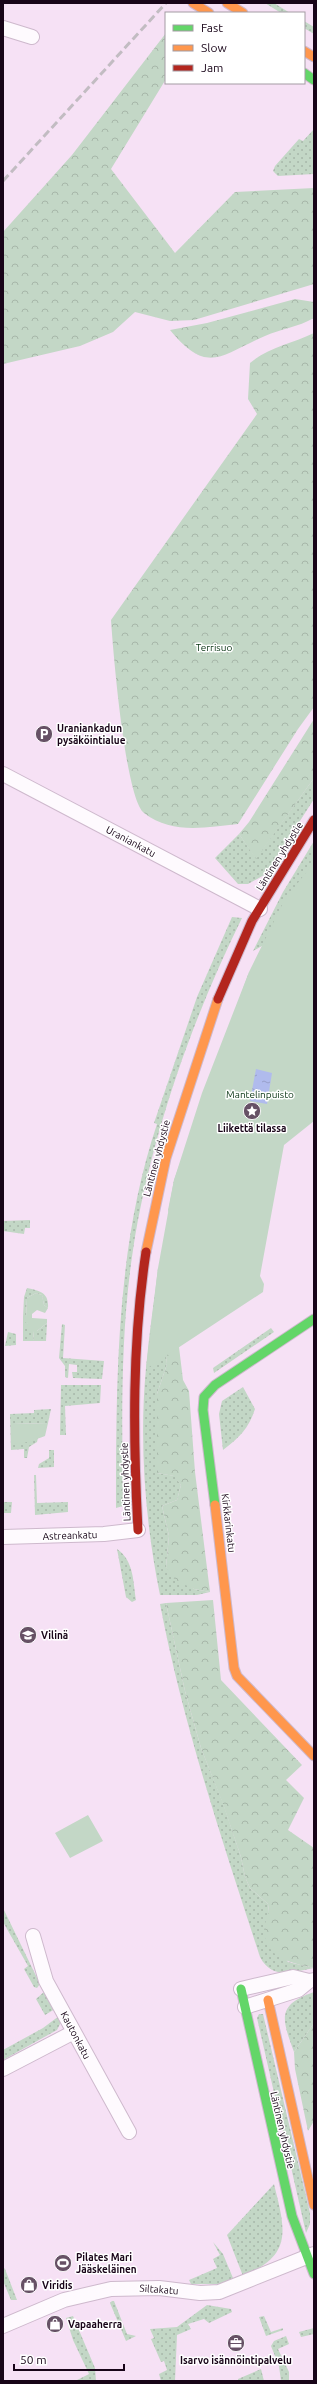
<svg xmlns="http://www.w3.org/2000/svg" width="317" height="2384" font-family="Ubuntu,sans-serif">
<defs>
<pattern id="grass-dots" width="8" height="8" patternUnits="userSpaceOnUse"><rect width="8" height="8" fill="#c3d7c6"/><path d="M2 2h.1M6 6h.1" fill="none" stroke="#a7b7a9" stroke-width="1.8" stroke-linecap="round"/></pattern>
<pattern id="forest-crowns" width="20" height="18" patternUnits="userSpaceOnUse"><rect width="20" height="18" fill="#c3d7c6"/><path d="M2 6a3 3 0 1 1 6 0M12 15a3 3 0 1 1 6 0" fill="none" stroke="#a7b7a9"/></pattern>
<pattern id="water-ripples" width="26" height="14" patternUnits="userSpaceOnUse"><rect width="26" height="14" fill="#b0bbed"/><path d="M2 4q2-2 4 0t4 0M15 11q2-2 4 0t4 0" fill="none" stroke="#979fca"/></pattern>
</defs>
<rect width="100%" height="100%" fill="#f6e1f5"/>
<path fill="url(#grass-dots)" d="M265 3H274L290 13H281Z
M304 21 314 27V34L304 28Z
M314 129V174L278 176 273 171 275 166 299 139 303 141Z
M314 778V799L266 874 248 884H238L215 858 239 834 256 858Z
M314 841V931L262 946 253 951 283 892Z
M232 917 242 918C192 1019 150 1138 133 1250 120 1335 122 1420 123 1506L116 1508C116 1380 116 1246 157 1124L154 1123 197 997Z
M30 1220V1228H25L24 1234 3 1231V1221Z
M158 1268 167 1364 157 1394V1473L175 1476 181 1485 177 1500 162 1506 169 1536 166 1567 194 1589 210 1592 197 1595H160C145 1522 139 1442 146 1368 149 1335 154 1301 158 1268Z
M27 1288C41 1291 49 1293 48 1308L44 1305 42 1295 36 1293 27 1298 26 1318 23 1317 24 1297Z
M23 1321H26L33 1331 34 1341H23Z
M47 1323 46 1341H37V1331Z
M62 1324 65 1325 63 1358 104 1361 102 1379 73 1378 72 1372H77V1365L69 1364 68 1378 65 1377V1366L59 1358Z
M271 1328 274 1332 214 1373 213 1368Z
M8 1332 16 1334V1345L5 1346Z
M61 1385H101L100 1403 65 1406 66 1435H60Z
M243 1387 255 1409C249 1428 239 1438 223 1450L219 1414 222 1401Z
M51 1409 48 1423 13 1424 29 1441 38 1438 37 1442 29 1447 27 1458H24V1449L11 1450 10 1414 34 1413V1410Z
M49 1450H54V1467L38 1468 39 1464 49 1458Z
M34 1475H36L37 1503 68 1502V1512L35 1515Z
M3 1502H12L11 1513H3Z
M117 1549C134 1561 133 1581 136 1600L132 1602 126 1597Z
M166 1603 185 1691 201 1748 223 1803 241 1857 245 1877 250 1888 268 1904 269 1915 264 1930 288 1962 314 1968C293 1972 272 1980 260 1957 222 1840 183 1724 160 1604Z
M3 1908 40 1984 37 1988 34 1987 24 1969 28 1966 3 1922Z
M45 1991 55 2009 45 2015 36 1999Z
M314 1992V2023L294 2052C282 2019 276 2005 314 1992Z
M259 2014H263L310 2213V2224L306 2233 257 2018Z
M59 2016 61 2022 57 2030 3 2060V2050L43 2028Z
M274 2184C285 2229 294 2255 243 2276L227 2235Z
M213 2242 223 2254 233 2278 220 2284H191L189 2280 217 2268 213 2259 220 2255Z
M3 2267 5 2269 17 2300H11L3 2281Z
M112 2301H114L127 2334 136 2336 126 2341 110 2303Z
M207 2305 231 2309 232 2312 209 2323 204 2319 188 2324 191 2329 177 2335 175 2381H161L159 2374 167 2370 164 2361 161 2362 151 2339 154 2338 150 2329 177 2327Z
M73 2316 95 2368 96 2381H75L89 2374 73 2340 66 2318Z
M264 2316 271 2332 283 2328V2330L266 2336 259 2317Z
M314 2328V2334L301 2337 299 2332Z
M286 2336 289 2344 278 2349 289 2372V2381H281L279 2366 271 2346 274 2341Z
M261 2369 264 2381H238V2379Z"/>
<path fill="url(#forest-crowns)" d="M166 33V79L111 169 175 253 235 192 314 188V284L194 320 170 321 135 312 113 332 80 346 3 364V232L72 155Z
M295 299 314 302V318C298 327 281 329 265 336 221 355 208 376 170 330L207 323Z
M314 333V707L298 729 238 824C207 827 172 835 144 813 125 798 113 650 111 620L257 414 248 399 250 363C269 347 291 344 314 333Z
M314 719V778L256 859 239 834 249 822Z
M249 972 179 1347 183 1380 189 1391 195 1472 210 1592 194 1589 175 1580 166 1567 169 1536 162 1506 177 1500 181 1485 174 1476 157 1473V1394L167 1364 166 1356 174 1229 168 1210 174 1180Z
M213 1600 221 1680 302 1765 286 1780 304 1798 288 1830 314 1848V1968C292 1963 266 1959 264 1931 264 1921 270 1917 268 1904L250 1888 245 1877 241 1857 223 1804 201 1748 185 1691 166 1603Z
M314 2023V2121L308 2131 295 2069 294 2052Z"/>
<path fill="#c3d7c6" d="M314 862V1121L284 1145 260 1276 264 1284 263 1292 146 1369 158 1268 174 1180 202 1093 249 972 284 901Z
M36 1293 42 1295 44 1305 48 1308 45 1313 37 1310 32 1314V1318L47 1319V1323L37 1331V1341H34L33 1331H27L28 1324 23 1321V1317H26L27 1298Z
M48 1423 45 1436C37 1439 24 1444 13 1444V1424Z
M88 1815 103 1841 70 1858 55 1833Z"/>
<path fill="url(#water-ripples)" d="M256 1069 272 1073 267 1104 250 1101Z"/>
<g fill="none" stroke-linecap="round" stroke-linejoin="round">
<defs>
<path id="street" d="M3 28 32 37
M3 774 260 909
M3 1537 104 1534 138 1530
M33 1936 46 1981 129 2132
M241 1989 293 1977 309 1981
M245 2007 298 1990 309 1981 314 1980
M3 2069 74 2032
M3 2326 64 2300 111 2289 159 2288 200 2293 219 2292 314 2254"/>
<path id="fast" d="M304 73 314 80
M215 1505 203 1410 204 1397 215 1385 314 1319
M241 1989 292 2216 314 2274"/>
<path id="slow" d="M193 3 209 13
M227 3 243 13
M304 51 314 57
M146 1252 166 1158 218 999
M215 1505 234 1668 237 1676 314 1756
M268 2000 314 2205"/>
<path id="jam" d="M218 999 252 921 314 820
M138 1530C133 1437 132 1344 146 1252"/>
</defs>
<use href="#street" stroke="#ceb9cd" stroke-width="16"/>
<use href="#fast" stroke="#ceb9cd" stroke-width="11"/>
<use href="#slow" stroke="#ceb9cd" stroke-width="11"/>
<use href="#jam" stroke="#ceb9cd" stroke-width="11"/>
<use href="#street" stroke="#fefafe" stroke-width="14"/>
<use href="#fast" stroke="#63d668" stroke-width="9"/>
<use href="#slow" stroke="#ff974d" stroke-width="9"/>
<use href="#jam" stroke="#b3261e" stroke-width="9"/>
<path stroke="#c2bcc2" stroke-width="3" stroke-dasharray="8 4" stroke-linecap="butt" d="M3 181 166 3"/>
</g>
<defs>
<symbol id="parking-disc" viewBox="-11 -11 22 22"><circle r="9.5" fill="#665165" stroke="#fff"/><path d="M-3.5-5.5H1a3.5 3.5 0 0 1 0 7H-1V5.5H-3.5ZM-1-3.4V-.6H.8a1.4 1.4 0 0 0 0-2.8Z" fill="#fff"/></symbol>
<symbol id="sight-disc" viewBox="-11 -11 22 22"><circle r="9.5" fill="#665165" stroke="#fff"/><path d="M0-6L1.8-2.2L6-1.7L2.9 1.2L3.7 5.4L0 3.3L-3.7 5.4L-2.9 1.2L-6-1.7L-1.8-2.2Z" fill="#fff"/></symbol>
<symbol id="school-disc" viewBox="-11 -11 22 22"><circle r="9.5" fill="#665165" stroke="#fff"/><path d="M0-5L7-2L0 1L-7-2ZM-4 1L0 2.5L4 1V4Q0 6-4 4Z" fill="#fff"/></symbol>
<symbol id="stadium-disc" viewBox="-11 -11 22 22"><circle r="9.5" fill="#665165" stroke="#fff"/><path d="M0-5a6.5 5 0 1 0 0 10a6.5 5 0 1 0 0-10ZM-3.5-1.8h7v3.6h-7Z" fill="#fff"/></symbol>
<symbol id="shop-disc" viewBox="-11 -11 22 22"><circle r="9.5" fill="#665165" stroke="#fff"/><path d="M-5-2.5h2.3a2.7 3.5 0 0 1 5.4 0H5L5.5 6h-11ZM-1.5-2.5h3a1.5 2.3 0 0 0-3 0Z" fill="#fff"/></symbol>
<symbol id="office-disc" viewBox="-11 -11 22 22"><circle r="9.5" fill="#665165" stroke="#fff"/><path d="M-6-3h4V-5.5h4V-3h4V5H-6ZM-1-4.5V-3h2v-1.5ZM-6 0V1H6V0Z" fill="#fff"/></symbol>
</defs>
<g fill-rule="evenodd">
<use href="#parking-disc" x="34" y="724" width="20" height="20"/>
<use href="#sight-disc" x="242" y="1101" width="20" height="20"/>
<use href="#school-disc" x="18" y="1625" width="20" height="20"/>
<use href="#stadium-disc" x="53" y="2253" width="20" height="20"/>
<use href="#shop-disc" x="19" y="2275" width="20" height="20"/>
<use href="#shop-disc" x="45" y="2314" width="20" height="20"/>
<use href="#office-disc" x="226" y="2333" width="20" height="20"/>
</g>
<g text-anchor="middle" stroke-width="3" stroke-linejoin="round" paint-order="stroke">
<g font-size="10" fill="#073312" stroke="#fff">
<text x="214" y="651">Terrisuo</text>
<text x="260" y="1098">Mantelinpuisto</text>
</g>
<g font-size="10" font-weight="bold" fill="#180418" stroke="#fff" text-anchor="start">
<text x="57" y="732">Uraniankadun<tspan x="57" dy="12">pysäköintialue</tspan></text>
<text x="252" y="1132" text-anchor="middle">Liikettä tilassa</text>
<text x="41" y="1639">Vilinä</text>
<text x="76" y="2261">Pilates Mari<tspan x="76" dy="12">Jääskeläinen</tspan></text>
<text x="42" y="2289">Viridis</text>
<text x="68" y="2328">Vapaaherra</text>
<text x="236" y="2364" text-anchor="middle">Isarvo isännöintipalvelu</text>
</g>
<g font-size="10" fill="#180418" stroke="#fff">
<text transform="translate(131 841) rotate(28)" y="4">Uraniankatu</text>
<text transform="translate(279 856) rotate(-58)" y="4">Läntinen yhdystie</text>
<text transform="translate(156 1158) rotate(-75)" y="4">Läntinen yhdystie</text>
<text transform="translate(125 1482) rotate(-92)" y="4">Läntinen yhdystie</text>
<text transform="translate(229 1523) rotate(83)" y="4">Kirkkarinkatu</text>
<text transform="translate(70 1535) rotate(-2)" y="4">Astreankatu</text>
<text transform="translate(76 2035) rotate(62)" y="4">Kautonkatu</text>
<text transform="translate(283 2130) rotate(77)" y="4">Läntinen yhdystie</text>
<text transform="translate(159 2289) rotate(4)" y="4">Siltakatu</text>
</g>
</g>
<rect width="317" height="2384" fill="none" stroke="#180418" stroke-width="8"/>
<rect x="165" y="12" width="140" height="72" fill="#ffffff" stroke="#a39ba3"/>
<rect x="173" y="25" width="20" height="6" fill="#63d668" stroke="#a39ba3"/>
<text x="201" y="32" font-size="12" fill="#180418">Fast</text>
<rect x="173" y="45" width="20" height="6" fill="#ff974d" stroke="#a39ba3"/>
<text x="201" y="52" font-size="12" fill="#180418">Slow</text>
<rect x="173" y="65" width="20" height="6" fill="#b3261e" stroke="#a39ba3"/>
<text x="201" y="72" font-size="12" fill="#180418">Jam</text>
<path d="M14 2364v6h110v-6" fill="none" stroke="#180418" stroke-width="2"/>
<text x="20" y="2364" font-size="12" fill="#180418" stroke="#ffffff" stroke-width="3" paint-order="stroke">50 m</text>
</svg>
